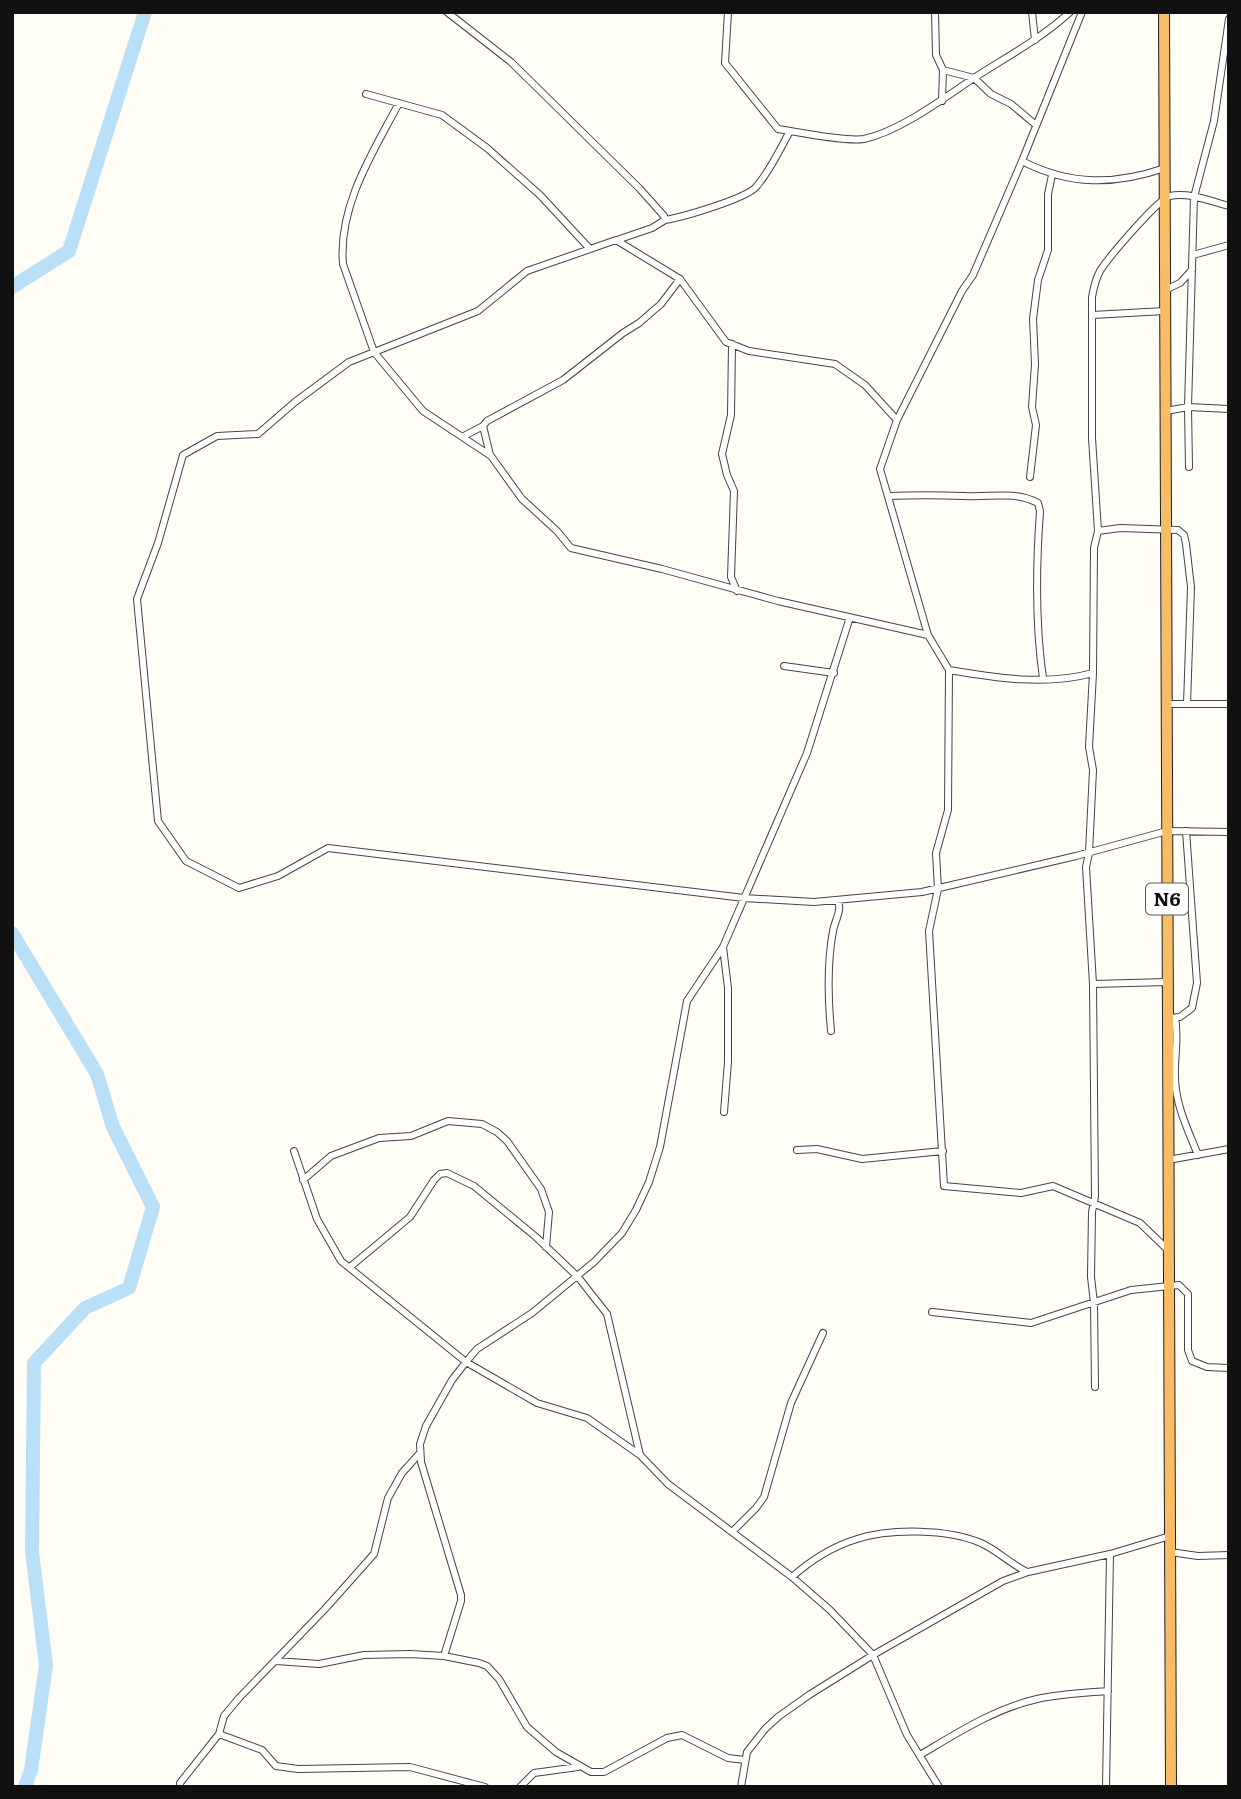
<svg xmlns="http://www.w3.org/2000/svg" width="1241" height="1799" font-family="Literata,serif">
<rect width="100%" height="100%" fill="#fffdf5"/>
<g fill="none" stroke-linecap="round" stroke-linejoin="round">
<path stroke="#b9e0f7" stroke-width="14" d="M12 287 69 251 145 12
M12 933 97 1074 113 1127 153 1207 129 1288 85 1308 34 1363 32 1552 46 1665 31 1770 25 1787"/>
<defs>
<path id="minor" d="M447 12 511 62 639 188 664 216 665 220 652 228 617 240
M728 12 725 63 778 129C798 132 845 142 864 139 901 131 945 97 977 76 1008 56 1042 38 1070 12
M935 12 936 55 943 70 974 78 991 94 1011 104 1036 125
M1032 12 1035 40
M1082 12 1022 161 973 275 962 291 897 420 880 469 928 635 949 670C996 678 1046 686 1093 673L1094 548 1098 531 1120 528 1178 530 1184 535 1186 544 1191 587 1187 704
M366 94 442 115 487 148 540 195 590 249
M942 101 943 70
M399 103C373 152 338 206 343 264L374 352 423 411 491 456 522 499 557 531 571 548 662 569 778 601 928 635
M1022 161C1070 186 1115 185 1165 168
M665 220C683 217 745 199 756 187 770 171 780 149 790 131
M1193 255 1229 245
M1165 290 1180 283 1192 270
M1092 315 1165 311
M732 344 731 415 722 454 727 475 734 491 731 577 737 591
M1166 411 1188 407 1229 409
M897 420 865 385 835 364 749 351 726 342 680 279 616 240 527 271 478 311 349 362 295 402 258 434 217 436 183 455 158 543 137 599 158 821 186 861 239 888 278 876 328 848 744 898 814 902 922 892 1076 856 1167 831 1229 832
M464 436 483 426
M490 455 483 426 487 421 563 380 623 333 639 323 661 304 680 279
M1189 467 1188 407 1194 197 1214 121 1229 19
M1030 477 1036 425 1032 407 1035 364 1033 319 1038 280 1048 250V194L1052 175
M888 496C913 495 938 495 964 496 990 498 1013 490 1038 503L1040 511C1036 566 1035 623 1043 678
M1098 531 1092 438V297C1094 287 1095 280 1100 271 1108 258 1158 199 1170 196 1189 192 1210 201 1229 206
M784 666 834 673
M949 670 948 810 936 853 938 889 929 931 944 1186 1021 1193 1053 1186 1140 1223 1168 1250
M1093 673 1089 747 1093 770 1089 853 1086 867 1093 984 1095 1197 1092 1212 1091 1277 1094 1303 1095 1387
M1166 704H1229
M723 947 728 988V1062L724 1112
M1093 984 1167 982
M1167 1018 1180 1017 1192 1008 1197 983 1186 831
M1175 1018C1179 1039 1174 1058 1175 1079 1176 1106 1188 1130 1198 1155
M831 1031C828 999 827 963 833 931 835 920 842 911 838 900
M797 1150 817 1149 862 1159 943 1151
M294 1151 317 1219 341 1261 466 1362 537 1403 587 1418 640 1455
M1168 1160 1229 1149
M303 1180 331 1156 379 1138 411 1136 448 1121 482 1124 497 1132 507 1141 541 1189 549 1212 546 1247
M350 1267 410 1217 434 1180 440 1174 447 1173 474 1186 536 1237 578 1277 607 1314 640 1455 668 1484 792 1577 830 1610 873 1655 907 1735 939 1787
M932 1312 1031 1323 1131 1290 1179 1285 1188 1294V1350L1192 1361 1207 1367 1229 1368
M732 1532 756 1508 764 1497 791 1403 823 1333
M1170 1552 1198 1556 1229 1555
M792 1577C810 1561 834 1546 857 1539 891 1528 948 1529 981 1543 995 1549 1011 1564 1027 1572
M444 1656 461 1601V1595L421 1462 420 1444 426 1426 452 1380 466 1362 477 1349 532 1313 594 1262 622 1233 636 1210 649 1182 660 1147 687 1001 723 947 807 753 850 617
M276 1661 319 1664 364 1655 410 1654 444 1656 479 1663 487 1666 499 1679 527 1727 556 1752 591 1772H604L667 1738 682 1735 728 1758 745 1760
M219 1734 262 1750 276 1766 298 1769 410 1767 485 1787
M920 1755C957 1733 994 1709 1037 1699 1060 1694 1084 1693 1108 1691
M180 1787V1783L219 1734 224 1716 239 1698 325 1609 374 1554 388 1498 402 1473 420 1453
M520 1787 534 1773 578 1767
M741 1787 747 1752 765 1729 778 1717 809 1695 873 1655 1003 1581 1028 1572 1110 1554 1170 1536
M1106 1787 1110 1554"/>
<path id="trunk" d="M1164 12 1171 1787"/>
</defs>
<use href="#minor" stroke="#444" stroke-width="8"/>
<use href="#trunk" stroke="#222" stroke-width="12"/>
<use href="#minor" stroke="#fff" stroke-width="6"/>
<use href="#trunk" stroke="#f7bc64" stroke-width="10"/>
</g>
<g text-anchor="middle" stroke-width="7" stroke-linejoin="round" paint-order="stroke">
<rect fill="#fff" stroke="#585858" stroke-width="2" x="1146" y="883.5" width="42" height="31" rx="5"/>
<g font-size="19" font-weight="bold" fill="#111">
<text x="1167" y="906">N6</text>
</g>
</g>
<rect width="1241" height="1799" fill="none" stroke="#111111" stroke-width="28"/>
</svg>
